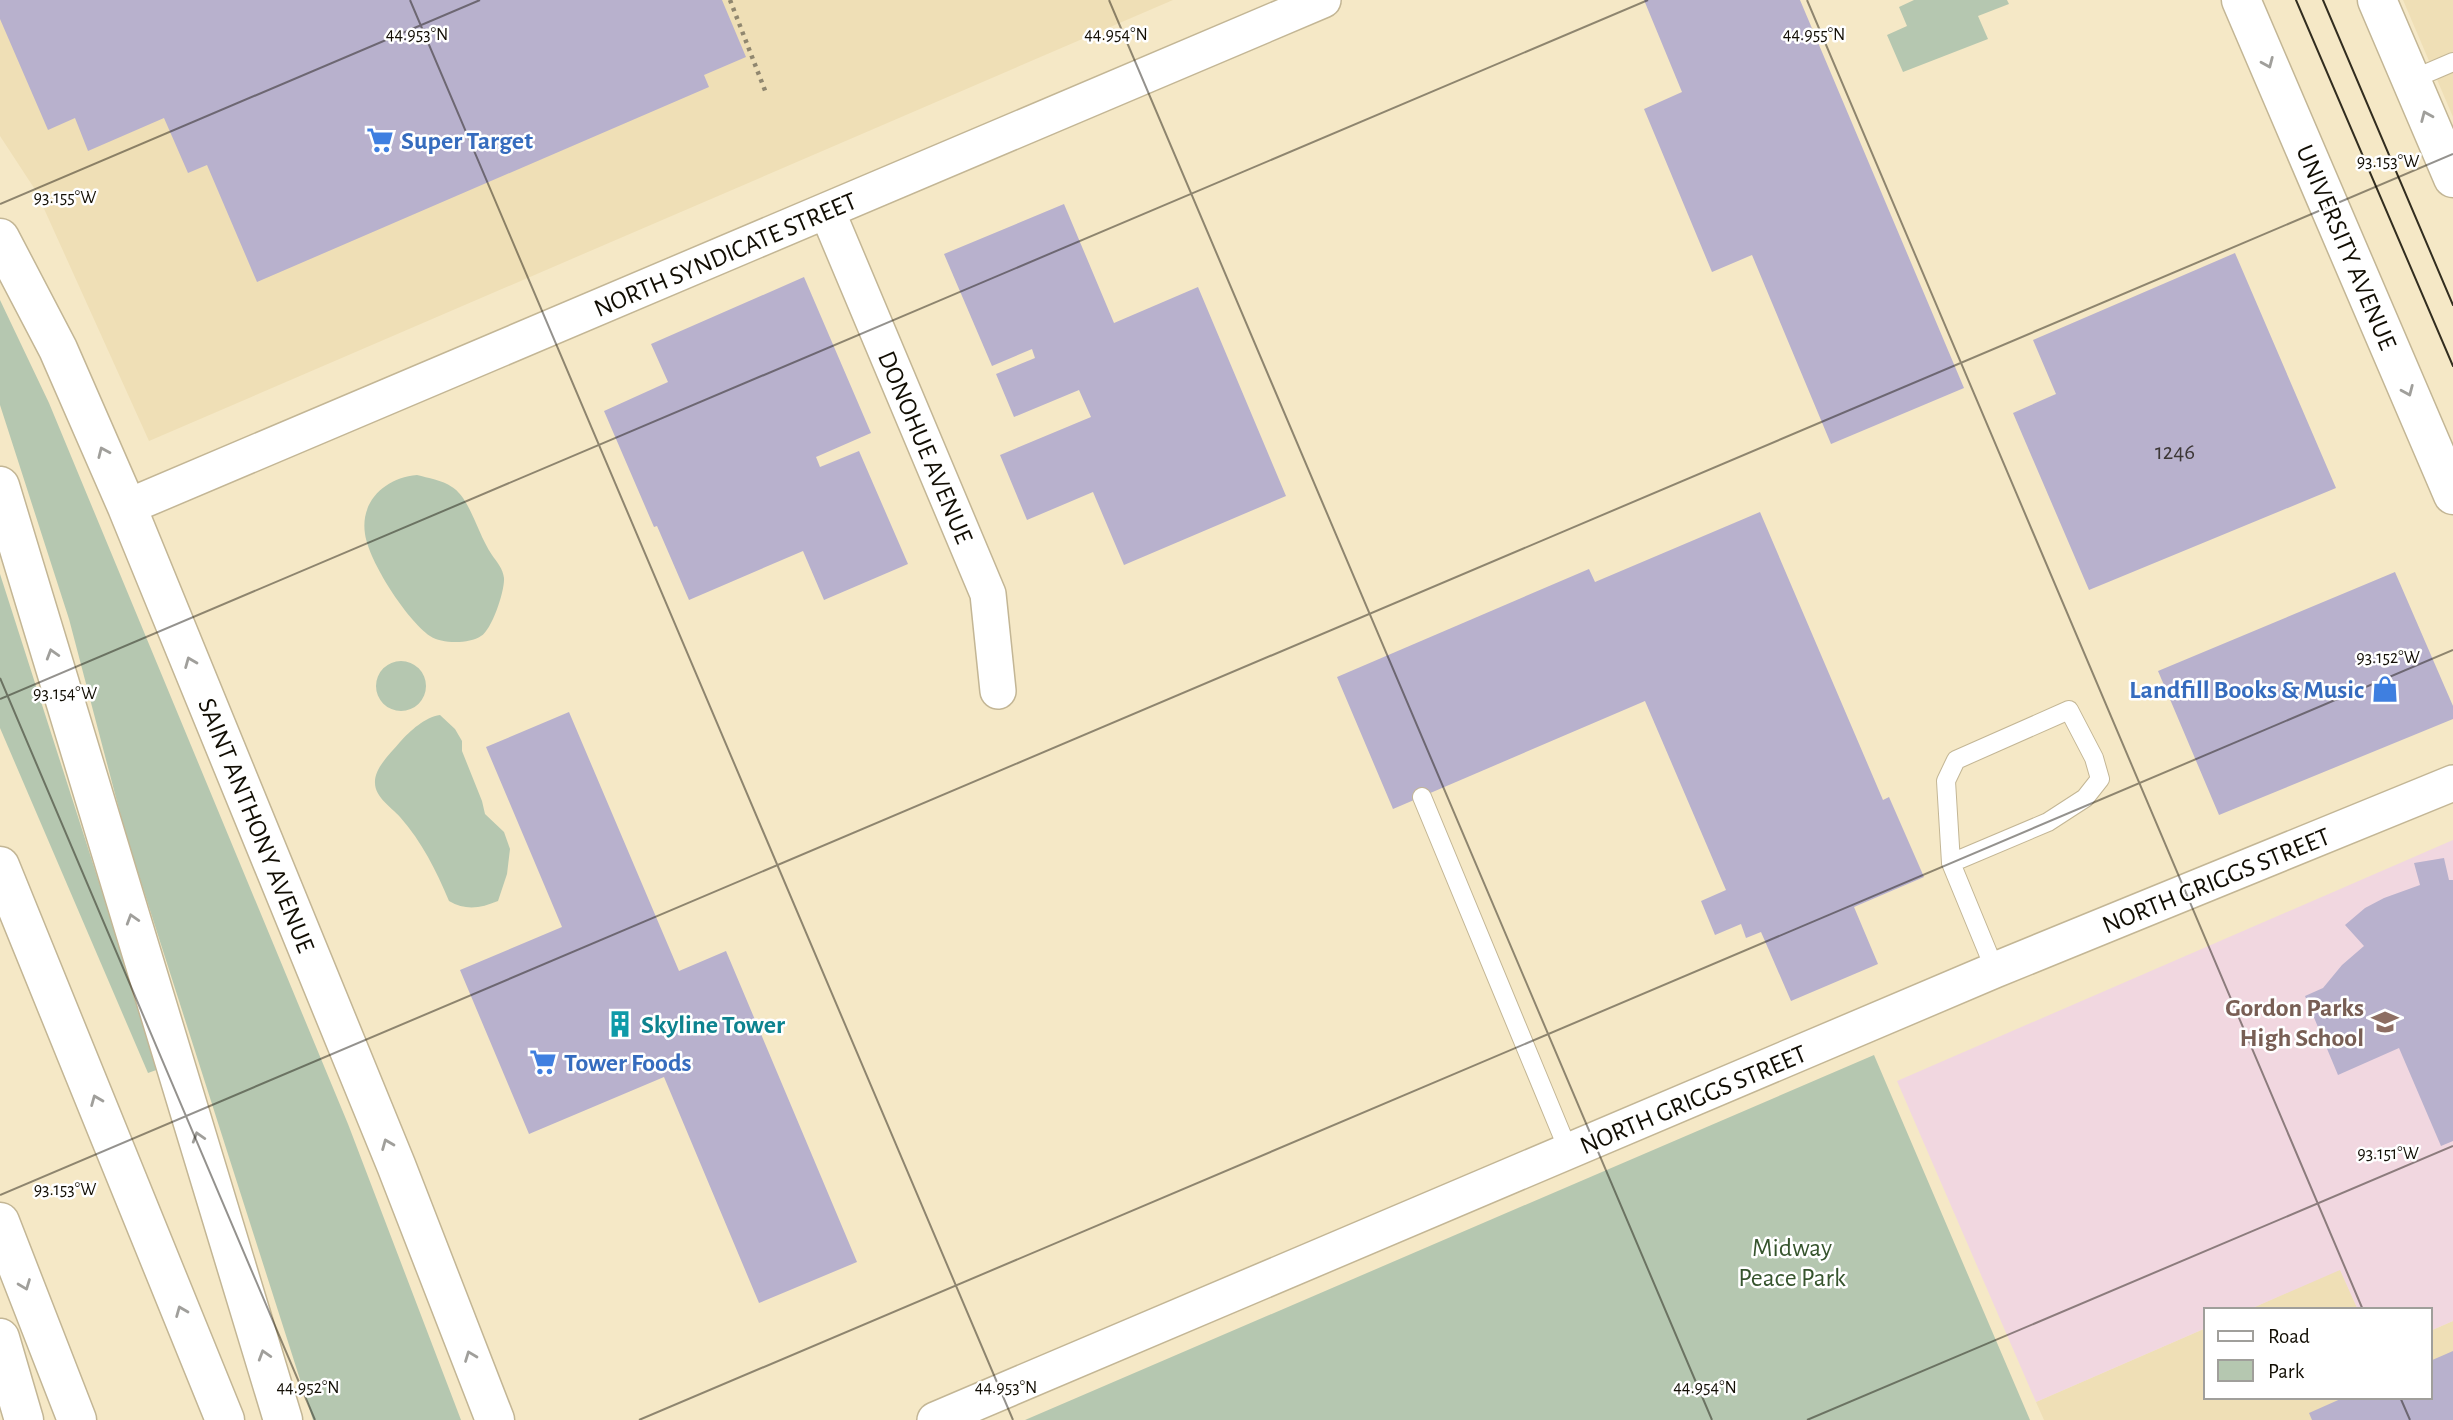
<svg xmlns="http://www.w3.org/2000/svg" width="2453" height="1420" font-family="'Alegreya Sans',sans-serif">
<rect width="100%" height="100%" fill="#f5e8c6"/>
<path fill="#efdfb6" d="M0 0H1173L149 441 36 191 0 136Z
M2403 0H2453V117Z
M2340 1269 2358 1310H2248Z
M2453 1321V1420H2044L2036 1402 2206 1328V1397H2430V1331Z"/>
<path fill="#f1d7e0" d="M2453 840V1321L2430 1331V1310H2358L2340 1270 2248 1310H2206V1328L2036 1402 1897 1081Z"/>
<path fill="#b5c7b0" d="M1914 0H2007L2009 4 1978 16 1988 39 1903 72 1887 35 1907 26 1899 7Z
M0 300 49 403 348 1124 461 1420H313L125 832 69 619 0 405Z
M417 475C428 478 442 480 452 487 456 489 461 495 463 498 474 514 480 537 492 555 497 562 503 569 504 578 505 590 492 630 481 636 469 644 442 644 430 636 407 620 369 562 365 534 360 501 385 478 417 475Z
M0 574 159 1069 148 1073 0 728Z
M376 686a25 25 0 1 1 50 0a25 25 0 1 1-50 0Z
M440 715 455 729 462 741V751L482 801 485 814 504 832 510 849 507 874 498 901C481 908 466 911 449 901 436 870 422 842 400 817 391 807 375 797 375 783 374 768 391 753 400 742 410 731 425 717 440 715Z
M1874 1055 2030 1420H1025Z"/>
<path fill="#b8b1cd" d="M0 0H722L746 57 704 75 709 87 257 282 207 165 188 173 164 118 88 151 75 118 48 130 0 19Z
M1644 0H1800L1964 388 1831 444 1752 255 1712 272 1644 109 1682 92Z
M1064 204 1114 323 1198 287 1286 496 1124 565 1093 492 1027 520 1000 455 1091 417 1079 390 1014 417 996 374 1035 358 1032 349 992 366 944 254Z
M2235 253 2336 488 2089 590 2013 413 2056 394 2033 340Z
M804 277 871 433 816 457 820 467 859 451 908 564 824 600 803 551 689 600 657 526 654 527 604 411 668 382 651 344Z
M1760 512 1883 800 1889 797 1924 877 1854 907 1878 964 1791 1001 1761 932 1746 938 1741 924 1715 935 1701 901 1726 890 1645 701 1393 809 1337 677 1589 569 1595 582Z
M2395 572 2453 706V719L2219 815 2158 671Z
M569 712 679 971 726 951 857 1262 759 1303 664 1077 529 1134 460 970 562 927 486 747Z
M2444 858 2449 880H2453V1141L2441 1146 2399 1048 2338 1075 2305 996 2323 988 2342 965 2364 946 2345 925 2365 908 2384 898 2420 885 2414 863Z
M2453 1351V1420H2312L2309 1413 2345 1397H2430V1361Z"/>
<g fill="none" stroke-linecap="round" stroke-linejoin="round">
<defs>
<path id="service" d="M2411 80 2453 62
M1422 797 1569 1152
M1951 863 2048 822 2085 798 2100 779 2094 758 2069 710 1956 760 1946 781 1951 863 1995 970"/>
<path id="minor" d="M827 211 988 594 998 691
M127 507 1323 0
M935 1420 1995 970 2453 783"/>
<path id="tertiary" d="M0 238 58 349 127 507 396 1165 495 1420"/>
<path id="secondary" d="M2241 0 2453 495
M2377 0 2453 178"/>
<path id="motorway" d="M0 486 283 1420
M0 866 225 1420
M0 1222 77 1420
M0 1338 24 1420"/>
</defs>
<use href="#service" stroke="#c3b695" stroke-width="20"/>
<use href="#minor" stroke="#c3b695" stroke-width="38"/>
<use href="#tertiary" stroke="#c3b695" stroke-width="41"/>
<use href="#secondary" stroke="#c3b695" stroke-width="41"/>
<use href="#motorway" stroke="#c3b695" stroke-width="41"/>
<path stroke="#90876f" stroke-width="4.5" stroke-dasharray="3.5 5" stroke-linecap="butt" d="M730 0 766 93"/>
<use href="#service" stroke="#fff" stroke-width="18"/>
<use href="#minor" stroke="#fff" stroke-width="35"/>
<use href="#tertiary" stroke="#fff" stroke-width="38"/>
<use href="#secondary" stroke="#fff" stroke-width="38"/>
<use href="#motorway" stroke="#fff" stroke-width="38"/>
<path stroke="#322d1f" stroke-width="2" d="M2296 0 2453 366
M2323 0 2453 305"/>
</g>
<defs><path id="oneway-chevron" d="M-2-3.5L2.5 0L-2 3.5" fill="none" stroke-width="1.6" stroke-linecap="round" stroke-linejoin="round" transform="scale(1.75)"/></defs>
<g stroke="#a09f9b">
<use href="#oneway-chevron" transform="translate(2268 63) rotate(67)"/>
<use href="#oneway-chevron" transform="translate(2426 116) rotate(-113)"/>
<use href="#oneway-chevron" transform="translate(2408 391) rotate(67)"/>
<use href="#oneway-chevron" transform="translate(103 452) rotate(-114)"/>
<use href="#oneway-chevron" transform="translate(52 654) rotate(-107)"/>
<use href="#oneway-chevron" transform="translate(190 662) rotate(-112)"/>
<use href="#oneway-chevron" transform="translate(132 919) rotate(-107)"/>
<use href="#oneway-chevron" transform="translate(96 1100) rotate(-112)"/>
<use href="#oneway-chevron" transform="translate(198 1137) rotate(-107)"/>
<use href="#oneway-chevron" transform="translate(387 1144) rotate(-112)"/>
<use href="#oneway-chevron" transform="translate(25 1285) rotate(69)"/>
<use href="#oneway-chevron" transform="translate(181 1311) rotate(-112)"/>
<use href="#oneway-chevron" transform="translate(264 1355) rotate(-107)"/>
<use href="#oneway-chevron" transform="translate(470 1356) rotate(-111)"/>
</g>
<path fill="none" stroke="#120e04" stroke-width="2" stroke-opacity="0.45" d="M410 0 1013 1420M1109 0 1712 1420M1807 0 2363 1310M0 204 480 0M0 678 315 1420M0 699 1648 0M0 1195 2453 154M2400 1397 2410 1420M639 1420 2453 650M1807 1420 2453 1146"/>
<defs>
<symbol id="supermarket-bare" viewBox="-9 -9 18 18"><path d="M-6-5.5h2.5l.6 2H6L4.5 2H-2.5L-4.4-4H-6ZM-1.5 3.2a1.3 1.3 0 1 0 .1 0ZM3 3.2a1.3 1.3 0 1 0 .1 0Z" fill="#3f7fe0" stroke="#fff" stroke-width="2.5" paint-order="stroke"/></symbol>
<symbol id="shop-bare" viewBox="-9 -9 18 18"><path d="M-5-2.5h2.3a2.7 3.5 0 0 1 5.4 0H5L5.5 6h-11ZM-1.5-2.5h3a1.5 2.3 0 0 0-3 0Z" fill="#3f7fe0" stroke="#fff" stroke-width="2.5" paint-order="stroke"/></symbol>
<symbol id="school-bare" viewBox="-9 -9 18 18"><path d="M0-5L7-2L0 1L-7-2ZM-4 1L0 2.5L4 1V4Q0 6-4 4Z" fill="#8d6e63" stroke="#fff" stroke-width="2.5" paint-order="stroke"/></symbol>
<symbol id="building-bare" viewBox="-9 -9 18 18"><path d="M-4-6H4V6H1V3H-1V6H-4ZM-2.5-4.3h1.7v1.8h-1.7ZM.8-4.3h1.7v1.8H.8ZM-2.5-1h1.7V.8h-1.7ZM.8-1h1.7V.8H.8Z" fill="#0f9aa8" stroke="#fff" stroke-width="2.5" paint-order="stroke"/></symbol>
</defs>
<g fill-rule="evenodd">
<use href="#supermarket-bare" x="361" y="121" width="38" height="38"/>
<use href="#shop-bare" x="2366" y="670" width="38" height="38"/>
<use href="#school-bare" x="2366" y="1003" width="38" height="38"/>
<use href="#building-bare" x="601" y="1005" width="38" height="38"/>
<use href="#supermarket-bare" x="524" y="1043" width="38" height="38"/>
</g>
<g text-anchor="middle" stroke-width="5" stroke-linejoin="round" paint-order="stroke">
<g font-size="23" fill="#3c3736">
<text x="2175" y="459">1246</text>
</g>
<g font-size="26" font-weight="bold" fill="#366cbe" stroke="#fff" text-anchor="start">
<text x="401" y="149">Super Target</text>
<text x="2364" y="698" text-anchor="end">Landfill Books &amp; Music</text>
<text x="564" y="1071">Tower Foods</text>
</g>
<g font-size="26" fill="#120e04" stroke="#fff">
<text transform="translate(2347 247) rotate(67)" y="9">UNIVERSITY AVENUE</text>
<text transform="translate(725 254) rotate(-23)" y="9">NORTH SYNDICATE STREET</text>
<text transform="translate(926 447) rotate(67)" y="9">DONOHUE AVENUE</text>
<text transform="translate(257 825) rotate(68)" y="9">SAINT ANTHONY AVENUE</text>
<text transform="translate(2216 880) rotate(-22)" y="9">NORTH GRIGGS STREET</text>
<text transform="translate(1693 1099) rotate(-23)" y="9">NORTH GRIGGS STREET</text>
</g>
<g font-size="26" font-weight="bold" fill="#785e54" stroke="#fff" text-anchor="end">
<text x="2364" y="1016">Gordon Parks<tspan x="2364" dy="30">High School</tspan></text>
</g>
<g font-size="26" font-weight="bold" fill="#0d838f" stroke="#fff" text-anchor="start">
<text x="641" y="1033">Skyline Tower</text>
</g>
<g font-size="26" fill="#36542d" stroke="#fff">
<text x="1792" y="1256">Midway<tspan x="1792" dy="30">Peace Park</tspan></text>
</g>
</g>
<g font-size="18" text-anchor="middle" fill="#120e04" stroke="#fff" stroke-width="5" stroke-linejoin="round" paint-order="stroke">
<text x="417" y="40">44.953°N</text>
<text x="1116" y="40">44.954°N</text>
<text x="1814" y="40">44.955°N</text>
<text x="2388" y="167">93.153°W</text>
<text x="65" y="203">93.155°W</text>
<text x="2388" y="663">93.152°W</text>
<text x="65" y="699">93.154°W</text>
<text x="2388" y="1159">93.151°W</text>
<text x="65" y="1195">93.153°W</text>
<text x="308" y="1393">44.952°N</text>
<text x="1006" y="1393">44.953°N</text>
<text x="1705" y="1393">44.954°N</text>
</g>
<rect x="2204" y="1308" width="228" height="91" fill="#ffffff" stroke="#a09f9b" stroke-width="2"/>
<rect x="2218" y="1331" width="35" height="10" fill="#ffffff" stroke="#a09f9b" stroke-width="2"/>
<text x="2268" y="1343" font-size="21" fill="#120e04">Road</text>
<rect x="2218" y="1360" width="35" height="21" fill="#b5c7b0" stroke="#a09f9b" stroke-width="2"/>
<text x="2268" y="1378" font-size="21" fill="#120e04">Park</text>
</svg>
